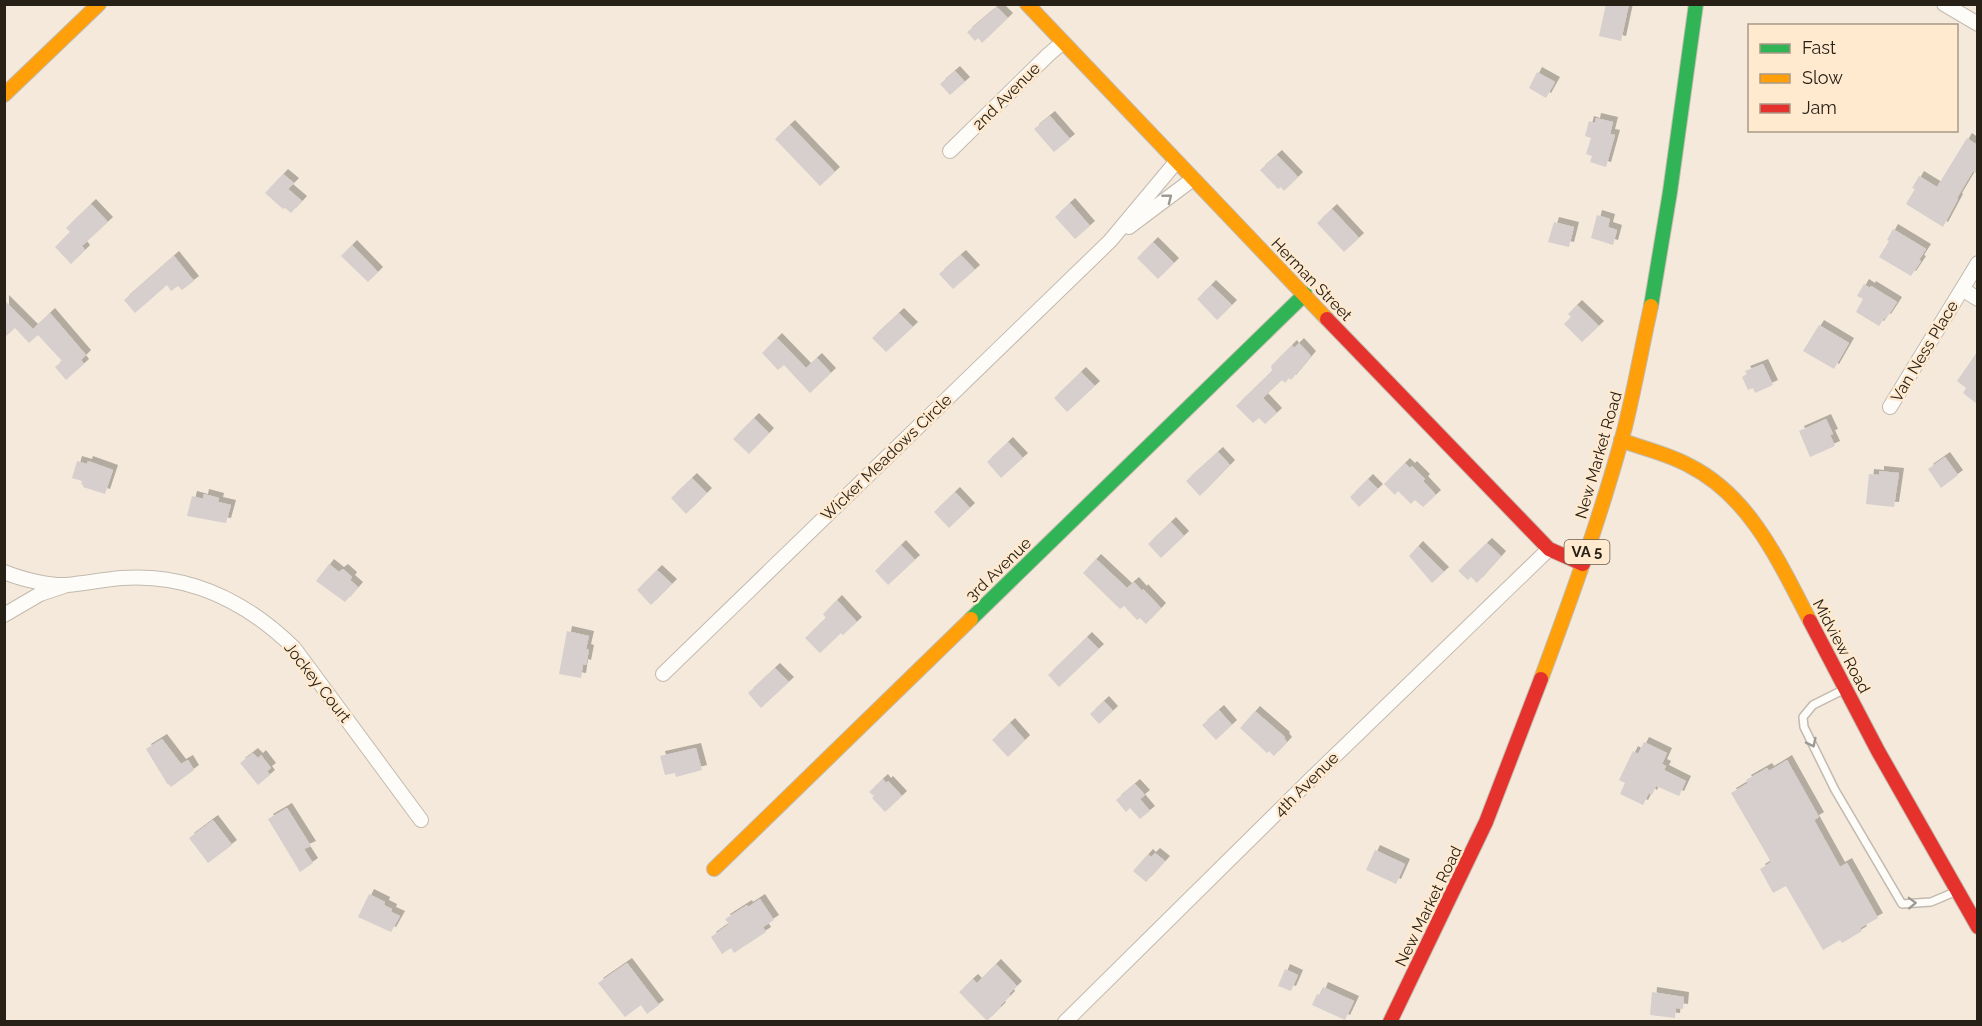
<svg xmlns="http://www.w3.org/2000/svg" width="1982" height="1026" font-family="Raleway,sans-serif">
<defs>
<filter id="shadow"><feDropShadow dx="5" dy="-5" stdDeviation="0" flood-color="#0004"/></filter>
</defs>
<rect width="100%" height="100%" fill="#f4e9da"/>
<path fill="#d6cfcd" filter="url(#shadow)" d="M1606 4H1629L1621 41 1599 36Z
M997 7 1008 18 982 43 978 38 975 41 967 32Z
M955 71 965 82 950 95 940 84Z
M1537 72 1555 82 1546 98 1529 88Z
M1050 116 1070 139 1054 152 1034 129Z
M1596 118 1613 122 1610 134 1615 135 1606 167 1590 162 1592 156 1586 154 1591 138 1585 136 1589 121 1595 123Z
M790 125 835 172 820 186 775 139Z
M1967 138 1977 145V174L1973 171 1957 198 1958 199 1943 227 1906 204 1915 189 1912 188 1919 176 1937 187Z
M1277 155 1298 177 1284 191 1281 187 1278 189 1260 170Z
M283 174 294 183 288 189 302 201 291 213 285 208 283 209 265 193Z
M1070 203 1090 226 1075 239 1055 217Z
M91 204 108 222 82 246 85 250 71 264 55 247 70 232 66 228Z
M1332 209 1359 238 1344 252 1317 223Z
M1597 215 1610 219 1608 227 1617 230 1613 245 1591 238Z
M1554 222 1574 227 1569 247 1548 242Z
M1893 229 1926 249 1919 260 1921 261 1911 276 1879 257 1889 241 1887 240Z
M1153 242 1174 263 1158 279 1137 258Z
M352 245 378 272 368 282 341 256Z
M961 255 975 270 953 289 939 274Z
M174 256 194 281 182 290 178 286 171 291 167 285 135 313 124 300Z
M1864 284 1870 288 1871 286 1897 302 1886 319 1884 318 1879 326 1856 312 1863 299 1857 296Z
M1211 285 1232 305 1217 320 1197 299Z
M4 300 33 329 50 313 86 355 81 360 84 364 66 380 55 367 62 361 38 335 29 343 15 328 4 338Z
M1577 305 1599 326 1582 342 1564 324 1571 317 1568 314Z
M899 313 913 327 886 352 872 338Z
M1819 325 1849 343 1834 369 1803 351Z
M777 338 806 368 817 358 831 373 810 393 784 365 778 370 762 353Z
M1299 343 1311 356 1291 380 1289 378 1285 383 1282 380 1263 398 1277 413 1265 424 1259 418 1253 423 1236 406 1272 371 1271 366 1292 345 1294 348Z
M1977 352V404L1963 393 1966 388 1957 381Z
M1763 364 1773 385 1755 393 1753 388 1748 390 1742 377 1747 374 1745 371Z
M1081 372 1095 386 1067 412 1054 398Z
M754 418 769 433 749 454 733 439Z
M1826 419 1833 434 1830 435 1835 446 1810 457 1799 431Z
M1008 442 1023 458 1001 478 987 462Z
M1218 452 1230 465 1200 496 1186 481Z
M1945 457 1958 475 1941 488 1928 469Z
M77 461 87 464 88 461 113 470 105 494 83 487V485L81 484 82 481 72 478Z
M1405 463 1410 468 1412 466 1425 479 1423 481 1436 495 1423 507 1415 500 1411 504 1398 491 1395 495 1384 484Z
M1879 471 1899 473 1894 507 1866 504 1869 474 1879 475Z
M692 478 707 493 686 514 671 498Z
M1368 479 1378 489 1359 507 1350 497Z
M955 492 970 508 949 528 934 512Z
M204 494 219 498 218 502 231 505 226 523 187 516 192 496 203 499Z
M1171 522 1184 536 1161 558 1148 544Z
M1487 543 1501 556 1477 583 1471 577 1468 580 1458 571Z
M901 545 915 560 888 585 875 571Z
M1418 546 1444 572 1432 583 1409 556Z
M1096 559 1127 588 1134 582 1142 591 1143 589 1161 608 1146 624 1140 618 1137 620 1124 606 1120 609 1083 573Z
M329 564 339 572 343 569 352 577 350 580 358 587 345 602 316 581Z
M657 570 672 584 651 605 637 590Z
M837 600 857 622 843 635 841 633 820 653 805 638 826 618 823 614Z
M567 631 589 636 586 649 589 650 586 665 583 664 581 678 559 674Z
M1087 637 1099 649 1059 687 1048 675Z
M775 668 789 682 761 708 748 693Z
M1104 701 1113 711 1099 724 1090 714Z
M1219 710 1232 725 1216 740 1202 725Z
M1255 711 1285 737 1284 738 1287 742 1274 756 1269 751 1267 753 1240 728Z
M1010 723 1025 740 1008 757 992 740Z
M162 739 181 764 188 760 194 770 171 787 169 784 168 785 146 749Z
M1644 742 1667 753 1662 764 1666 766 1664 770 1686 781 1679 796 1656 786 1652 795 1649 793 1643 805 1620 794 1625 783 1619 780 1633 751 1638 754Z
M696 748 702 770 676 777 675 773 665 775 660 756Z
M253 753 258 758 261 755 271 768 267 771 270 775 258 785 240 763Z
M1787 760 1819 817 1814 820 1840 867 1847 863 1878 918 1860 928 1862 931 1842 943 1840 940 1823 950 1786 886 1773 893 1760 869 1771 862 1731 793 1748 783 1746 780 1767 768 1769 771Z
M883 779 886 783 888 781 902 796 885 812 872 798 874 796 869 792Z
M1135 784 1145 795 1140 799 1150 811 1140 819 1130 808 1126 812 1116 800Z
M287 808 311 846 304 849 313 863 300 872 268 819Z
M213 820 232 845 208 863 189 838Z
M1375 850 1405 864 1396 884 1366 870Z
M1155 853 1165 861 1146 882 1133 871 1148 854 1151 857Z
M369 894 385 902 384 905 392 909 391 912 400 916 391 932 358 917Z
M760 899 774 920 763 927 766 932 734 953 731 948 722 954 711 937 729 924 725 919 747 905 748 907Z
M627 963 659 1005 647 1014 641 1005 625 1017 598 983Z
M996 964 1017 986 1009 994 1010 996 1000 1006 1001 1007 987 1021 959 992 973 979 977 983Z
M1285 969 1298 975 1291 991 1278 986Z
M1323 987 1354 1001 1345 1020 1312 1005 1317 994 1320 995Z
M1652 992 1684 997 1683 1009 1676 1008 1675 1018 1650 1015Z"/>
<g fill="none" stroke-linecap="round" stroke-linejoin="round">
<defs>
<path id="lane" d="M1843 690 1813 705 1803 717 1804 727 1835 790 1902 904 1931 902 1957 891"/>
<path id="street" d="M1944 4 1978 24
M950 151 1048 55 1063 42
M1129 227 1193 179
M1962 289 1978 299
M1890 407 1978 263
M4 572C21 579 49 586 67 585 85 583 103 580 121 578 189 573 247 602 294 648L421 820
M4 615 40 594 64 586
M663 674 1110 241 1176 162
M1065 1022 1312 778 1549 549"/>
<path id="fast" d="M1651 306 1670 192 1696 4
M971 619 1305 294"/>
<path id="slow" d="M1027 4 1327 319
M4 95 99 4
M1621 440C1644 449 1669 454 1690 466 1751 497 1780 564 1810 621
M1541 679C1572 596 1602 513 1625 427 1635 387 1642 346 1651 306
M714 869 971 619"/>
<path id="jam" d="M1327 319 1549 549 1583 564
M1810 621 1878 751 1978 927
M1390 1022 1486 822 1541 679"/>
</defs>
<use href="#lane" stroke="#c3baaf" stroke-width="10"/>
<use href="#street" stroke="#c3baaf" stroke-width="16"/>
<use href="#fast" stroke="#c3baaf" stroke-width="16"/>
<use href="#slow" stroke="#c3baaf" stroke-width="16"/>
<use href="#jam" stroke="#c3baaf" stroke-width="16"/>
<use href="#lane" stroke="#fdfcf9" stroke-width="7"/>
<use href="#street" stroke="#fdfcf9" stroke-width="14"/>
<use href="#fast" stroke="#30b455" stroke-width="14"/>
<use href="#slow" stroke="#ff9f0a" stroke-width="14"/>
<use href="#jam" stroke="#e5322d" stroke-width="14"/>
</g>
<defs><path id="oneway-chevron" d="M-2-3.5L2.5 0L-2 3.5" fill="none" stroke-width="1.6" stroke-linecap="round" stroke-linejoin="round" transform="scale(1.5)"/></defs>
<g stroke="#9d9993">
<use href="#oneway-chevron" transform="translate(1168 198) rotate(-38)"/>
<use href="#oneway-chevron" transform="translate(1812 743) rotate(64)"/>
<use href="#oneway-chevron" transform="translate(1912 903) rotate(-2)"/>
</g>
<g text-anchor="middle" stroke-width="5" stroke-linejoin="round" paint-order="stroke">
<rect fill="#ffead0" stroke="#685d4e" stroke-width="1.5" x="1564.5" y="540" width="45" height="24" rx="4.5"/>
<g font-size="15" font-weight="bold" fill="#272016">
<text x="1587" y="557">VA 5</text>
</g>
<g font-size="16" fill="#272016" stroke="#ffead0">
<text transform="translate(1006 96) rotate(-45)" y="6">2nd Avenue</text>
<text transform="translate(1312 279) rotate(46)" y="6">Herman Street</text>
<text transform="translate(1924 351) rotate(-59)" y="6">Van Ness Place</text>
<text transform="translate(1598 455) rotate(-74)" y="6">New Market Road</text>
<text transform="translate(886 457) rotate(-44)" y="6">Wicker Meadows Circle</text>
<text transform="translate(998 569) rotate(-44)" y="6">3rd Avenue</text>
<text transform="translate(1842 646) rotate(62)" y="6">Midview Road</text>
<text transform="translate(318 682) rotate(52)" y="6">Jockey Court</text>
<text transform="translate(1306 784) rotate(-45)" y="6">4th Avenue</text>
<text transform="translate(1428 906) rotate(-64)" y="6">New Market Road</text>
</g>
</g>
<rect width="1982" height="1026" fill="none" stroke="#272016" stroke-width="12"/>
<rect x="1748" y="24" width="210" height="108" fill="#ffead0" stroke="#a99986" stroke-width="1.5"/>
<rect x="1760" y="44" width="30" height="9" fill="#30b455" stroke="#a99986" stroke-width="1.5"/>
<text x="1802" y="54" font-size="18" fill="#272016">Fast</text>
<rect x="1760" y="74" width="30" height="9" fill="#ff9f0a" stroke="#a99986" stroke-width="1.5"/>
<text x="1802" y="84" font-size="18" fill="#272016">Slow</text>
<rect x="1760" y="104" width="30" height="9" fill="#e5322d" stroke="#a99986" stroke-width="1.5"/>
<text x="1802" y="114" font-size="18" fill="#272016">Jam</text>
</svg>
